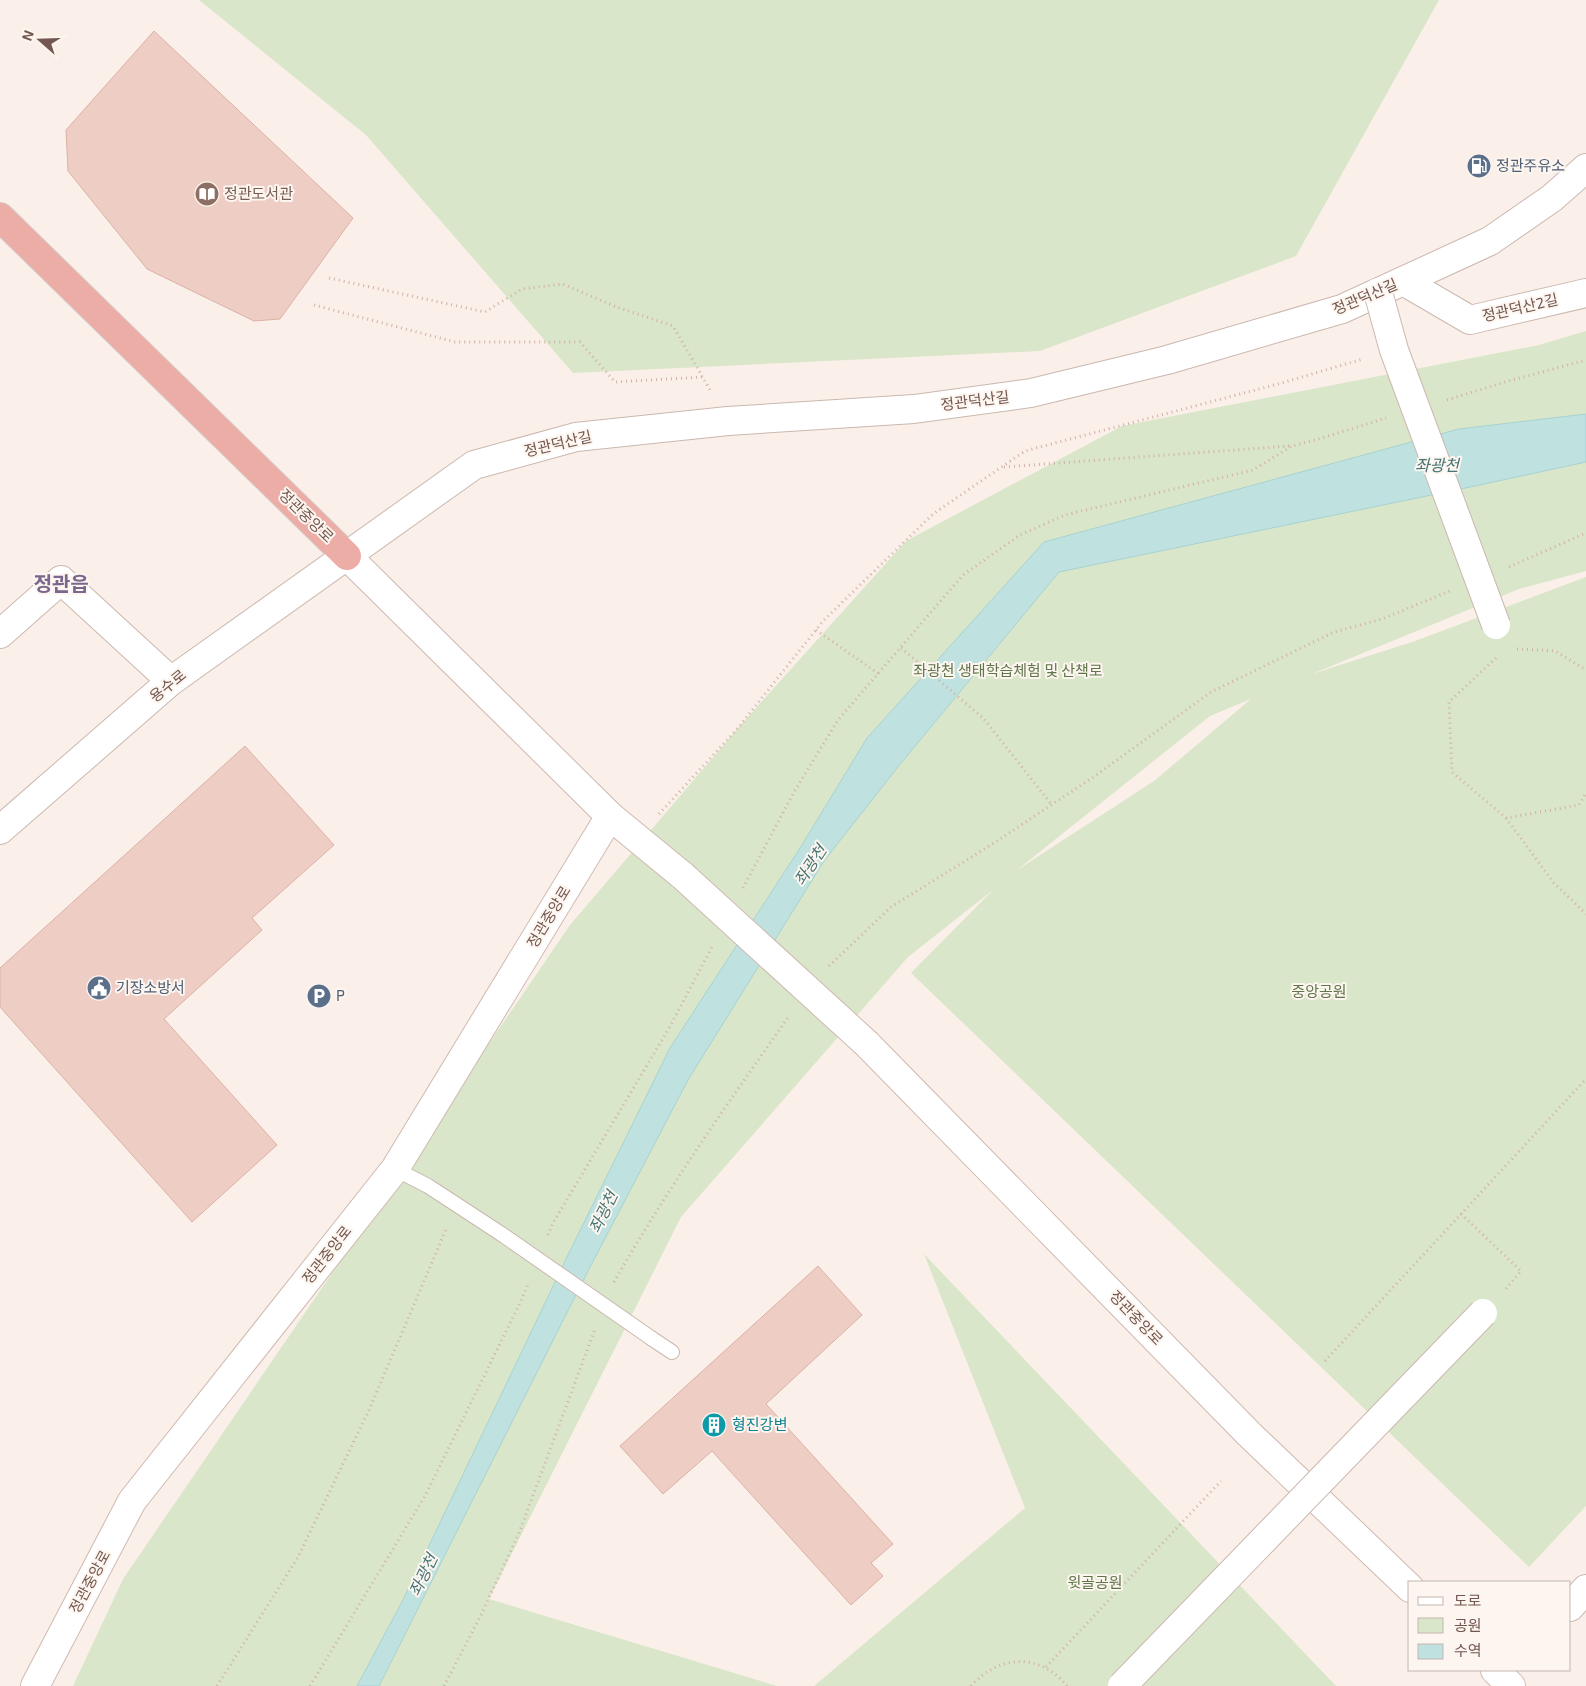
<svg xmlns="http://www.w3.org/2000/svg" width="1586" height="1686" font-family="'Exo 2','Noto Sans KR',sans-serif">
<rect width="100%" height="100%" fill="#faf0e9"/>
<path fill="#dae6c9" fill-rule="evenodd" d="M199 0H1439L1296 256 1040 351 573 373 366 135Z
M1586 331V571L1519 589 1312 674 1415 641 1586 577V1506L1529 1567 911 973 993 890 908 957 681 1217 489 1599 777 1686H73L123 1579 570 925 738 728 906 541 1122 426 1539 345ZM1251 699 1154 781 1017 870 1210 716Z
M924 1254 1336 1686H814L1025 1508Z"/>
<path fill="#bfe2e1" stroke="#a7d2d2" d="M1586 414V462L1475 486 1059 572 897 768 824 861 688 1080 589 1269 379 1686H357L403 1600 567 1257 670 1048 802 845 867 738 1044 542 1459 429Z"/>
<path fill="#edcdc4" stroke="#ddb1a6" d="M154 31 353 218 280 319 254 321 147 269 68 171 66 130Z
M245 746 334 845 252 918 262 930 164 1019 277 1145 192 1222 0 1007V968Z
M818 1266 862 1315 766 1404 893 1544 871 1563 883 1576 851 1605 712 1451 663 1494 620 1446Z"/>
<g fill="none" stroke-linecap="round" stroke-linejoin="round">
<defs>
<path id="lane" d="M395 1169 428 1186 503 1235
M651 1338 672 1352"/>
<path id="street" d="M1403 281 1470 320 1586 293
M0 634 61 580 171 681
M0 830 171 681 474 465 576 437 728 421 914 409 1031 393 1167 360 1342 309 1490 241 1552 198 1586 168
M1570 1607 1586 1589"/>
<path id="secondary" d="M347 556 610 816 683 876
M867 1044 1249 1434 1410 1588
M1495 1670 1511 1686
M35 1686 132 1501 395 1169 610 816"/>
<path id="highway" d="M0 217 347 556"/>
</defs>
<use href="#lane" stroke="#cbb8b0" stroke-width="16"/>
<use href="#street" stroke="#cbb8b0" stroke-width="30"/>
<use href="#secondary" stroke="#cfb9b1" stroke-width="30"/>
<use href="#highway" stroke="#d5ccca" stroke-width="30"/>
<path stroke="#d1b0a7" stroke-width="3" stroke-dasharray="1 4" stroke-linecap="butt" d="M329 278 485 312 522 289 563 284 614 306 673 326 710 390
M314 305 455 342H580L615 382 703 377
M1447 400 1505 382 1586 360
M1004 467 1289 446
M1509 567 1586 533
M816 630 879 674
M901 648 984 719 1052 805
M1517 649 1555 651 1586 670
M1496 658 1449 702 1452 772 1506 818 1579 805 1586 793
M659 814 738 728 823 621 933 514 1025 451 1278 384 1363 359
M1506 818 1554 883 1586 914
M743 888 794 792 838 720 963 575 1020 535 1065 515 1253 470 1292 446 1322 438 1386 418
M829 966 891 907 994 843 1095 776 1211 692 1334 632 1382 619 1450 591
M1461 1214 1521 1271 1504 1291
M548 1235 553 1223 668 1030 712 947
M614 1282C667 1189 728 1103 789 1016
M1325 1361 1586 1079
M1046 1667 1221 1481
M217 1686 298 1557 369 1410 447 1227
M310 1686 425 1496 520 1303 529 1282
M444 1686 480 1617 519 1533 595 1329
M971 1686C999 1655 1039 1652 1067 1686"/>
<use href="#lane" stroke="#fff" stroke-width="14"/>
<use href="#street" stroke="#fff" stroke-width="28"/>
<use href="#secondary" stroke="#fff" stroke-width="28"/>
<use href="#highway" stroke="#edada7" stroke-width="28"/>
<defs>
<path id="lane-bridge" d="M503 1235 651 1338"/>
<path id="street-bridge" d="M1378 292 1394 350 1496 625
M1122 1686 1483 1313"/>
<path id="secondary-bridge" d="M683 876 867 1044"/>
</defs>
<use href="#lane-bridge" stroke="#cbb8b0" stroke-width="16" stroke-linecap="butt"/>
<use href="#street-bridge" stroke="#cbb8b0" stroke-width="30" stroke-linecap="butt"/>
<use href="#secondary-bridge" stroke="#cfb9b1" stroke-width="30" stroke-linecap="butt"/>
<use href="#lane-bridge" stroke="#fff" stroke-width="14"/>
<use href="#street-bridge" stroke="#fff" stroke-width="28"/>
<use href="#secondary-bridge" stroke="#fff" stroke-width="28"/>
</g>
<defs>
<symbol id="fuel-disc" viewBox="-11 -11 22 22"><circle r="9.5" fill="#5c6f8a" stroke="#fdf5ef"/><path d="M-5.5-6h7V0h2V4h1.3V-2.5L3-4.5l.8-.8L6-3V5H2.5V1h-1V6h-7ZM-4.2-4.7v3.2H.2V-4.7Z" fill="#fff"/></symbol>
<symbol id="library-disc" viewBox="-11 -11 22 22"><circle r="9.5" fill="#8d6e63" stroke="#fdf5ef"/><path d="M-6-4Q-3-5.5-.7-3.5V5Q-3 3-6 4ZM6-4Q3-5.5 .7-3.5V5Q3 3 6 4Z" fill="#fff"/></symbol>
<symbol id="civic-disc" viewBox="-11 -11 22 22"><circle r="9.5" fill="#5c6f8a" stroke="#fdf5ef"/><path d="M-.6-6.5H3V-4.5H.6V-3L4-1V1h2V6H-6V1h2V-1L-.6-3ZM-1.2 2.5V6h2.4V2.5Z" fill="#fff"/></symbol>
<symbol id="parking-disc" viewBox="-11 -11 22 22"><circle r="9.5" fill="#5c6f8a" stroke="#fdf5ef"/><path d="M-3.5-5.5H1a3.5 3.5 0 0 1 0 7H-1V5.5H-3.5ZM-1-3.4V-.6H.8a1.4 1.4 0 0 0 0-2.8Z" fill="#fff"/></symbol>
<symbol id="building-disc" viewBox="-11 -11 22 22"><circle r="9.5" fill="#0f9aa8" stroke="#fdf5ef"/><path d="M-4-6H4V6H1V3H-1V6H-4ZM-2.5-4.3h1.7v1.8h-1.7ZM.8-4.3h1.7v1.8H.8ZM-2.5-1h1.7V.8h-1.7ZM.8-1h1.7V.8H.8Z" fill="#fff"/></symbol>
</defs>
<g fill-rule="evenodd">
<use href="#fuel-disc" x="1465" y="152" width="28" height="28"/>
<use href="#library-disc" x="193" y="180" width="28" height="28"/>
<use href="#civic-disc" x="85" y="974" width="28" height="28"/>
<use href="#parking-disc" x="305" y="982" width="28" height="28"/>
<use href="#building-disc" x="700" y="1411" width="28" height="28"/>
</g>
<g text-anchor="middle" stroke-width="4" stroke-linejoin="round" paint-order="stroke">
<g font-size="15" fill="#4e5e75" stroke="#fdf5ef" text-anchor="start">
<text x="1496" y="171">정관주유소</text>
<text x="116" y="993">기장소방서</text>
<text x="336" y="1001">P</text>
</g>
<g font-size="15" fill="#785e54" stroke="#fdf5ef" text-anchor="start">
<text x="224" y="199">정관도서관</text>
</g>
<g font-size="15" fill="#72564f" stroke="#fdf5ef">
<text transform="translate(1365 297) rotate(-23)" y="5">정관덕산길</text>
<text transform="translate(1520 308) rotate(-13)" y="5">정관덕산2길</text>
<text transform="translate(975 401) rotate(-7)" y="5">정관덕산길</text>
<text transform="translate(558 444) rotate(-13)" y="5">정관덕산길</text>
<text transform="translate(306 516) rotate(44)" y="5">정관중앙로</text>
<text transform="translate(168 686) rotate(-39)" y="5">용수로</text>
<text transform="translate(549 917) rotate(-59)" y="5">정관중앙로</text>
<text transform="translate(327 1255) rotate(-52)" y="5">정관중앙로</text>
<text transform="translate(1136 1318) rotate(46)" y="5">정관중앙로</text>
<text transform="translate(90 1582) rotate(-62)" y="5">정관중앙로</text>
</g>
<g font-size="15" fill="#5e7649" stroke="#fdf5ef">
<text x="1008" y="676">좌광천 생태학습체험 및 산책로</text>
<text x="1319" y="997">중앙공원</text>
<text x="1095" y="1588">윗골공원</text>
</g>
<g font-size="15" fill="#0d838f" stroke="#fdf5ef" text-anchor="start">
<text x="732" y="1430">형진강변</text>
</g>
<g font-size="16" font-style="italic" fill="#457575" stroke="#fdf5ef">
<text x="1437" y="471">좌광천</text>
<text transform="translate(810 865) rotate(-56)" y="6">좌광천</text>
<text transform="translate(603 1212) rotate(-64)" y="6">좌광천</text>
<text transform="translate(423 1575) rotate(-64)" y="6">좌광천</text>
</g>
<g font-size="20" font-weight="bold" fill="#7a678d" stroke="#fdf5ef">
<text x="61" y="591">정관읍</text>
</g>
</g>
<rect x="1408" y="1581" width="162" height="90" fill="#fdf5ef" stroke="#c5b5af"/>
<rect x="1418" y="1597" width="25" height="8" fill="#ffffff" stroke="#c5b5af"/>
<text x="1454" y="1606" font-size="15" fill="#72564f">도로</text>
<rect x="1418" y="1618" width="25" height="15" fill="#dae6c9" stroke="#c5b5af"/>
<text x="1454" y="1631" font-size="15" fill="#72564f">공원</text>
<rect x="1418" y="1644" width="25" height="15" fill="#bfe2e1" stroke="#c5b5af"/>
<text x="1454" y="1656" font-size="15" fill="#72564f">수역</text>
<g transform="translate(40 40) rotate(290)" stroke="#fdf5ef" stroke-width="4" paint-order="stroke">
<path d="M0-4L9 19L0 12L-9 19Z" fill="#72564f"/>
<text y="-8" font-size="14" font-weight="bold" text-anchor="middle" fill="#72564f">N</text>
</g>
</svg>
